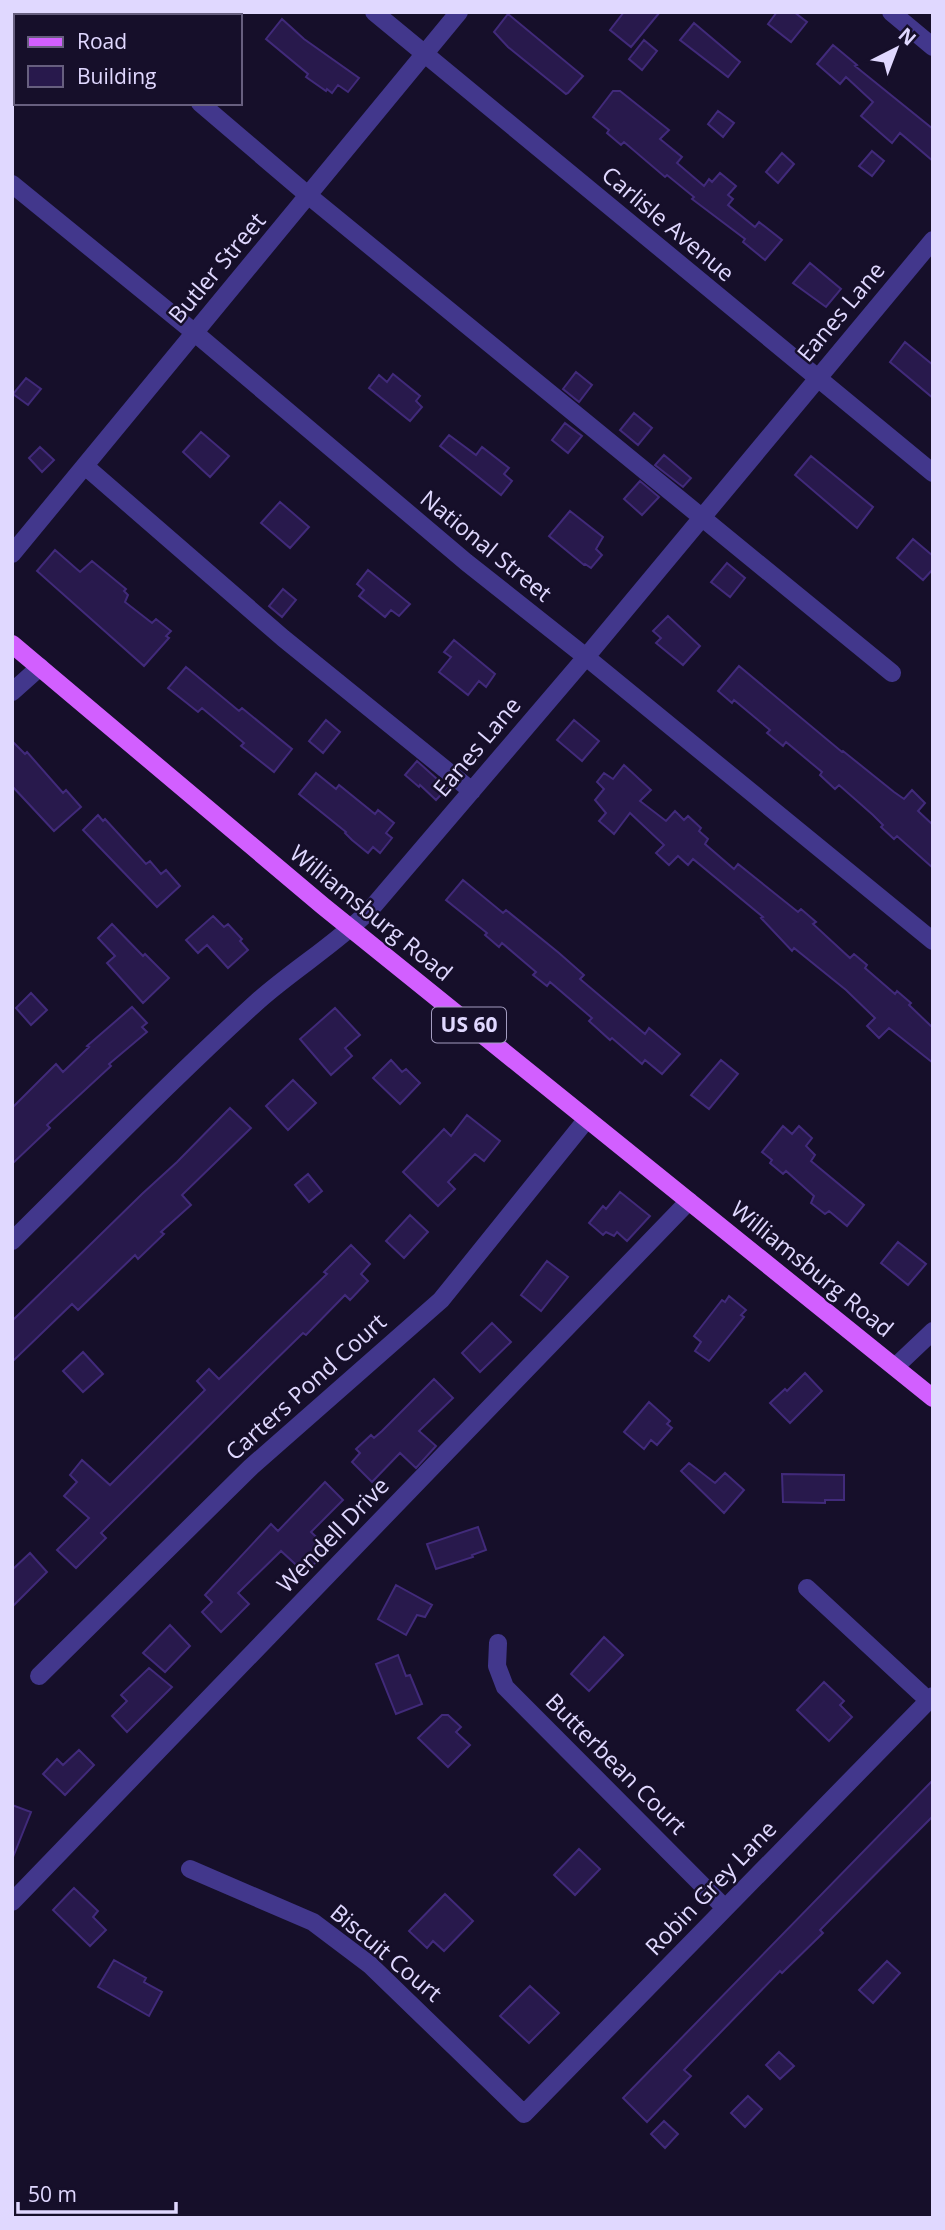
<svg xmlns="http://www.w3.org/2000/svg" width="945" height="2230" font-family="'Open Sans',sans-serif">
<rect width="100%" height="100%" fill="#160f2a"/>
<path fill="#28194c" stroke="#412a7a" stroke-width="2" d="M624 12H660L631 47 610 30Z
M777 12H794L807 22 791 42 768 24Z
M508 14 583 76 568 93 566 94 508 47 494 32Z
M282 19 304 39 359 78 348 92 338 85 332 93 327 89 326 91 306 77 308 74 266 39Z
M694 23 740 62 728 77 680 40Z
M644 40 657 51 642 70 629 59Z
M833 45 857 65 855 66 933 129V161L900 133 892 143 861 116 873 102 846 77 840 84 817 64Z
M613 91H620L669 130 660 139 682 157 677 163 704 186 709 179 712 182 720 173 736 186 728 195 733 199 728 205 755 227 759 222 782 240 765 260 743 242 745 239 692 199 694 197 667 175 665 177 624 142 621 145 607 133 609 130 593 117Z
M718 111 734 123 723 137 708 124Z
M872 151 884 161 872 176 859 166Z
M782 153 794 164 778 183 766 172Z
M810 263 841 289 826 307 793 283Z
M905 342 933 365V398L890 362Z
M576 372 592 385 579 402 563 389Z
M393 374 420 396 416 401 422 407 410 421 369 388 379 375 387 382Z
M26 378 41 389 28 405 13 394Z
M634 413 652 428 638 445 620 430Z
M565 423 582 436 568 453 552 440Z
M201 432 229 456 210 477 183 452Z
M449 435 476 455 482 447 509 468 504 474 512 481 501 495 440 446Z
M40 447 54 460 42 472 29 458Z
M664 455 691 478 683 487 655 465Z
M811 456 873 507 857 528 795 475Z
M640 481 659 497 642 515 624 499Z
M280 502 309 527 290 548 261 523Z
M570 511 603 537 596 549 602 555 591 568 585 564 584 565 549 536Z
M913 539 933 556V569L923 580 897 558Z
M55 550 80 572 92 561 126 589 124 591 128 595 125 602 152 623 156 619 171 631 166 636 169 638 144 666 37 571Z
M727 563 745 578 730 597 711 582Z
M368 570 410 604 399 616 391 610 385 617 359 596 364 590 357 584Z
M283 589 296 600 282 617 269 606Z
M668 616 700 646 683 665 656 643 661 638 653 631Z
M454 640 495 674 486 687 479 681 468 695 439 672 451 657 444 652Z
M739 666 842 752 843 751 894 792 904 799 912 790 925 803 918 811 933 825V868L897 836 894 839 881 827 883 825 873 815 839 785 835 789 820 775 822 772 786 742 783 746 767 733 770 730 734 700 732 703 718 691Z
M186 667 239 711 242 708 292 749 274 772 241 746 244 743 202 708 198 712 168 688Z
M326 720 340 732 323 753 309 741Z
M574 720 599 741 582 761 557 740Z
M12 741 25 754 27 752 63 793 66 790 81 807 54 831 12 786Z
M417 761 447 788 436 800 420 785 419 787 405 775Z
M624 765 651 790 640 801 666 821 675 811 684 820 688 816 701 828 699 831 708 839 705 844 734 869 738 864 798 912 801 909 816 922 813 924 850 958 854 954 867 965 865 968 895 994 897 991 911 1003 909 1005 933 1028V1063L889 1028 879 1038 867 1026 875 1018 846 990 794 948 792 951 761 918 763 917 693 859 688 865 678 856 669 865 656 853 664 845 630 813 614 834 599 821 606 813 595 800 604 789 597 782 604 773 613 779Z
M316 773 336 789 339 785 375 814 378 810 394 823 386 833 392 838 380 853 373 847 368 853 352 840 345 833 346 832 299 794Z
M98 815 103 821 105 819 146 864 150 861 161 874 166 870 180 886 157 907 83 830Z
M463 880 503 913 506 910 559 953 584 975 580 979 645 1034 649 1028 680 1054 662 1074 645 1060 642 1064 612 1038 610 1040 589 1021 592 1018 550 982 547 986 533 975 536 972 502 943 499 947 485 935 487 933 446 900Z
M213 916 224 927 228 924 242 939 240 941 248 950 228 968 207 945 198 953 186 940Z
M112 924 143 956 145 954 169 978 143 1003 107 963 115 956 98 938Z
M31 993 47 1010 31 1025 16 1008Z
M132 1007 147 1023 142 1027 147 1032 109 1064 111 1066 47 1125 50 1128 12 1164V1108L56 1064 63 1072 89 1047 87 1046Z
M335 1008 360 1035 345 1048 352 1056 331 1075 300 1039Z
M391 1060 402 1072 406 1069 420 1083 400 1104 373 1078Z
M721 1060 738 1074 709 1109 691 1095Z
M293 1080 316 1103 288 1130 266 1106Z
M230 1108 251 1128 182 1195 191 1205 161 1232 164 1234 138 1259 135 1255 78 1310 72 1304 12 1362V1321L142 1194 177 1162Z
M467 1115 500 1141 484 1161 475 1154 448 1182 455 1189 438 1206 403 1172 444 1129 451 1136Z
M783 1126 792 1134 799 1126 812 1138 806 1146 815 1155 811 1161 864 1205 847 1226 829 1211 825 1214 811 1203 814 1196 786 1171 783 1174 770 1163 772 1160 762 1152Z
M308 1174 322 1191 309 1202 295 1185Z
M620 1192 650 1216 627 1241 617 1232 614 1236 606 1232 603 1235 589 1223 603 1206 606 1209Z
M410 1215 428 1232 404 1258 386 1241Z
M898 1242 926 1264 908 1285 881 1263Z
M351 1245 370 1264 361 1274 368 1281 350 1300 345 1295 306 1335 303 1333 259 1376 101 1533 106 1538 76 1568 57 1550 89 1518 64 1496 77 1482 70 1475 82 1460 110 1485 205 1390 197 1381 209 1369 219 1379 327 1274 324 1272Z
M547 1261 568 1277 541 1311 521 1295Z
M729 1296 746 1310 741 1315 744 1317 709 1361 695 1351 701 1342 694 1336 722 1300 725 1302Z
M492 1323 511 1342 480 1372 462 1353Z
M83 1352 103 1374 83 1392 63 1371Z
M805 1373 822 1391 790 1423 770 1403 785 1389 787 1391Z
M434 1379 453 1398 419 1431 436 1446 416 1468 400 1453 372 1482 352 1462 360 1453 356 1449 371 1435 374 1438 382 1431Z
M649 1402 670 1421 667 1424 672 1428 657 1445 651 1440 644 1449 624 1432Z
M689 1463 715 1483 725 1473 744 1490 724 1513 681 1471Z
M782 1474 844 1475V1500H825V1503L783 1502Z
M325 1482 343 1500 311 1532 329 1549 305 1573 281 1551 238 1593 249 1604 221 1632 202 1612 212 1602 205 1595 271 1524 278 1531Z
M478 1527 486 1550 472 1555 473 1557 436 1569 427 1544Z
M30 1553 47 1572 12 1607V1570Z
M396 1585 432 1605 425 1617 417 1615 406 1635 378 1619Z
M170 1625 190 1646 165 1672 143 1653Z
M604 1637 623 1655 589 1691 571 1674Z
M398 1655 406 1676 410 1675 422 1704 396 1714 376 1664Z
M149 1668 172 1687 127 1732 112 1716 127 1701 121 1695Z
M824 1682 844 1701 840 1705 852 1717 829 1741 797 1710Z
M442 1715H448L461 1727 456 1732 470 1745 448 1767 418 1738Z
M79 1750 94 1765 65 1795 43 1774 57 1759 63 1765Z
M933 1780V1816L820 1930 823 1933 782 1973 780 1971 684 2070 691 2076 647 2122 623 2098Z
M12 1805 31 1812 13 1857H12Z
M579 1849 600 1869 575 1895 554 1875Z
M74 1888 98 1911 93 1917 106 1930 90 1946 53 1910Z
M445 1894 473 1921 444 1951 433 1941 427 1948 409 1931Z
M114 1960 146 1978 144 1982 162 1992 149 2016 98 1987Z
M887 1961 900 1973 873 2003 859 1990Z
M530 1986 559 2013 529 2043 500 2016Z
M779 2052 794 2066 780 2079 766 2065Z
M748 2096 762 2109 745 2127 731 2113Z
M664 2121 678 2134 665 2148 651 2134Z"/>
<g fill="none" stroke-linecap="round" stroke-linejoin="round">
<path stroke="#42378c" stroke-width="18" d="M90 12 95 16
M374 12 933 473
M891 12 933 47
M200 103 309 196 892 673
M12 184 195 333 466 562 586 657 933 941
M85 466 283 638 472 791
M12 554 459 12
M12 692 40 667
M12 1241C94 1160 173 1078 258 1001 294 969 336 944 370 910L586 657 933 240
M895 1367 933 1331
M807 1588 928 1700
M498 1643 497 1666 505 1687 725 1908
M39 1676 251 1467 441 1300 587 1119
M190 1869 313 1922 370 1965 524 2114 933 1696
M12 1902 689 1201"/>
<path stroke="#d25fff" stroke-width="18" d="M12 644 323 906 933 1398"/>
</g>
<g text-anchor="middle" stroke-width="5" stroke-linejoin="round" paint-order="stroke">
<rect fill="#160f2a" stroke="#a39cbf" stroke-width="2" x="432" y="1007.5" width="74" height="35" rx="5"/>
<g font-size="21" font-weight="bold" fill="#e0d8ff">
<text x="469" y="1032">US 60</text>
</g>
<g font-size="23" fill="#e0d8ff" stroke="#160f2a">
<text transform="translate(668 224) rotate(40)" y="8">Carlisle Avenue</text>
<text transform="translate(217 268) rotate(-50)" y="8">Butler Street</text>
<text transform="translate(841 312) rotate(-50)" y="8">Eanes Lane</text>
<text transform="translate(486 546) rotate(39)" y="8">National Street</text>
<text transform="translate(477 747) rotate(-50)" y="8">Eanes Lane</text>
<text transform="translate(371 913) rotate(39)" y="8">Williamsburg Road</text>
<text transform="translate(812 1269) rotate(39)" y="8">Williamsburg Road</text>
<text transform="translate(306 1387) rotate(-42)" y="8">Carters Pond Court</text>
<text transform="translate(333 1535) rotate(-46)" y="8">Wendell Drive</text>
<text transform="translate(616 1764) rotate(45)" y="8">Butterbean Court</text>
<text transform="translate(711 1888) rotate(-46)" y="8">Robin Grey Lane</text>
<text transform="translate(386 1953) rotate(40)" y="8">Biscuit Court</text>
</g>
</g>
<rect width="945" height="2230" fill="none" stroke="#e0d8ff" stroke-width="28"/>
<rect x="14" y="14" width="228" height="91" fill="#160f2a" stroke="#675f7f" stroke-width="2"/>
<rect x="28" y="37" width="35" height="10" fill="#d25fff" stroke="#675f7f" stroke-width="2"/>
<text x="77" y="49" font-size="21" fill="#e0d8ff">Road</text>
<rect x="28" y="66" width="35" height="21" fill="#28194c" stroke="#675f7f" stroke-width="2"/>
<text x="77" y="84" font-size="21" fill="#e0d8ff">Building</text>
<g transform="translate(896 49) rotate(42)" stroke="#160f2a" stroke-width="5" paint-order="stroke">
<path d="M0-5L12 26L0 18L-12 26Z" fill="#e0d8ff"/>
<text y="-10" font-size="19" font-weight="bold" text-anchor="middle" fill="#e0d8ff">N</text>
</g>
<path d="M18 2202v10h158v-10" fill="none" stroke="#e0d8ff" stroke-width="3.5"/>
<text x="28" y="2202" font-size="21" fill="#e0d8ff" stroke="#160f2a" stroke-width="5" paint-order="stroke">50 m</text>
</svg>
